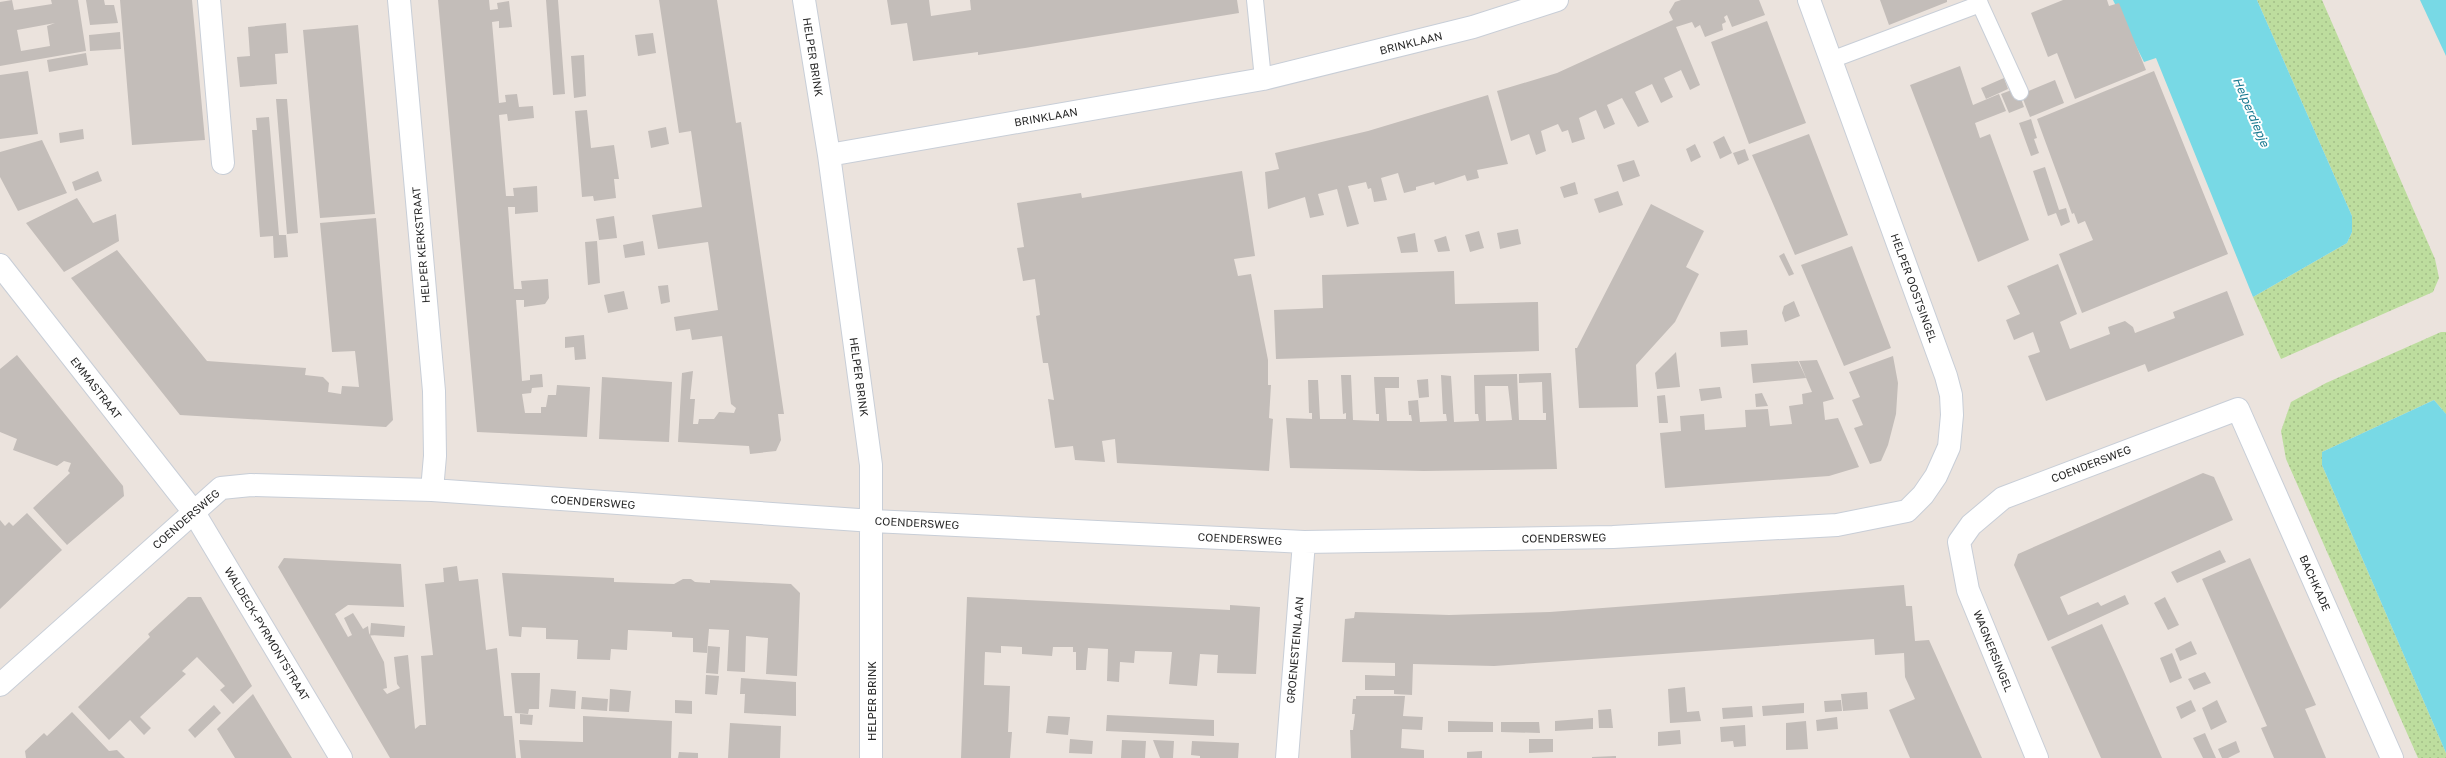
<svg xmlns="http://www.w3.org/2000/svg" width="2446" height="758" font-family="'Golos Text',sans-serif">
<defs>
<pattern id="green-dots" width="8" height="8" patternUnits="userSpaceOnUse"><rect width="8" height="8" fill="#bddd9e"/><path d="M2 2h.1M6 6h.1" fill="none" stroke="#a3be88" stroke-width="1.8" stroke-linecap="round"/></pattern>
</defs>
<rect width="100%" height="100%" fill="#ebe3dd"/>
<path fill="url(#green-dots)" d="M2257 0H2322L2435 259 2439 278 2433 292 2281 359 2253 297 2347 243 2352 232V216Z
M2441 332H2446V414L2434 400 2322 452V465L2446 753V758H2418L2286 459 2281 431 2291 402 2326 383Z"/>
<path fill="#78d9e5" d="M2113 0H2257L2352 216V232L2347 243 2253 297 2156 58 2144 62Z
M2420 0H2446V56Z
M2434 400 2446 414V753L2322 465V452Z"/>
<path fill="#c3bdb9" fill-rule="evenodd" d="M12 0 14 10 52 4 51 0H78L86 51 0 66V2ZM55 23 47 26 50 46 21 51 17 30Z
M86 0H104L105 5H114L118 23 90 25Z
M120 0H192L205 140 132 145Z
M438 0H489L490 10 498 9 497 3 509 1 512 27 499 28V21L492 22 499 103 506 102 505 95 517 94 519 107 533 106 534 118 508 121 507 114 499 115 506 196H514L513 188 537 186 538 212 515 214V207H508L514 289H522L521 281 548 279 549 298 545 304 524 307V300H516L522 381 530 380V375L542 374 543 387 532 388 531 393 522 394 525 413H541V407H546L548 395H556L557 385 590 387 587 437 477 432Z
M546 0H558L565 94 553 95Z
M659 0H717L736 123 741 122 784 414H778L781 440 776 451 750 454 749 446 678 442 682 373 693 371 690 399H695L693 424H698L699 419H714L719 412 734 413 736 408 731 404 722 336 692 340 690 329 676 331 674 317 718 310 708 242 658 249 652 215 702 207 691 131 679 133Z
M887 0H929L931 16 971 10 970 0H1237L1239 13 1025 48 978 55V52L913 61 907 23 891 25Z
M1681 0H1759L1765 15 1732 27 1727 15 1724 17 1726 22 1722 24 1723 30 1705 37 1700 25 1695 28 1692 22 1676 27 1700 85 1690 90 1681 70 1664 78 1673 97 1661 103 1652 84 1635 92 1649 122 1638 127 1622 98 1607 105 1615 124 1604 129 1596 110 1579 118 1585 139 1572 143 1568 130 1562 132 1558 124 1541 131 1546 151 1536 155 1529 134 1511 141 1497 91 1557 73 1673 20 1669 12 1675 2Z
M1880 0H1947V2L1889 25Z
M2063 0H2107L2109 6 2119 3 2146 70 2075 99 2057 53 2048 57 2031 13Z
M1767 21 1806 123 1749 144 1711 42Z
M286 23 288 53 275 54 277 84 240 87 237 57 250 56 248 27Z
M358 25 375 214 320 218 303 30Z
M120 32 121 49 90 51 89 35Z
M653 33 656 53 638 56 635 35Z
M86 53 88 65 49 72 47 60Z
M584 55 586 96 574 98 571 56Z
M1960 66 1973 105 1999 94 2006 111 1975 123 1980 138 1990 134 2029 240 1978 262 1910 85Z
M28 71 38 134 0 139V75Z
M2154 71 2228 254 2082 313 2059 254 2093 240 2085 221 2078 224 2074 213 2072 214 2037 119Z
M2004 78 2008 89 1986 99 1981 88Z
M2055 80 2064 103 2030 117 2021 94Z
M2017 88 2024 107 2009 113 2001 94Z
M1488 95 1508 164 1477 170 1479 178 1467 181 1465 175 1435 185 1434 182 1416 187V190L1404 193 1398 173 1381 178 1387 200 1374 202 1371 188 1368 189 1366 182 1348 186 1359 224 1347 227 1337 189 1318 194 1324 215 1310 218 1305 197 1268 209 1265 172 1279 169 1275 153 1368 131Z
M276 99H287L298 233 287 234Z
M587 110 591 148 614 145 619 179H614L616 198 594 201 593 196 582 197 575 111Z
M269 117 279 235H286L288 257 274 258 273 236 260 237 252 130H257L256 118Z
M2031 119 2037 138 2034 139 2039 153 2031 156 2019 123Z
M666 127 669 144 651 148 648 131Z
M83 129 84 139 60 143 59 133Z
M1809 134 1848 235 1795 255 1752 155Z
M1724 136 1732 153 1720 159 1713 142Z
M42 140 67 193 18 211 0 177V152Z
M1695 144 1701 157 1691 162 1686 149Z
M1745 149 1749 160 1738 165 1733 153Z
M1634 160 1640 176 1623 182 1617 165Z
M2045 167 2059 210 2066 208 2070 222 2061 226 2056 213 2048 216 2033 171Z
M98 171 102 181 75 191 72 182Z
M1242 171 1255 256 1234 259 1238 276 1251 274 1268 360V385H1271L1269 418 1273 419 1269 471 1117 463 1115 439 1102 441 1105 462 1075 460 1073 446 1055 448 1048 399 1054 400 1048 363H1043L1036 316 1040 315 1035 279 1023 281 1017 248 1024 247 1017 203 1081 193 1082 198Z
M1575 182 1578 194 1564 198 1560 187Z
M1618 191 1623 205 1599 213 1594 199Z
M77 198 93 223 116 214 119 241 64 272 26 223Z
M1651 204 1704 231 1686 267 1699 274 1675 322 1636 365 1638 407 1579 408 1575 348H1577Z
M614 216 617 238 599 240 596 219Z
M376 218 393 420 386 427 180 415 71 278 117 250 207 361 306 368 305 375 323 377 329 383 328 392 341 394 342 386 359 387 355 351 332 352 320 223Z
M1518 229 1521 244 1500 249 1497 233Z
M1479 231 1484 248 1470 252 1465 235Z
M1415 233 1418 252 1401 253 1397 237Z
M1446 236 1450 251 1438 252 1434 240Z
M597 241 600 283 588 285 585 242Z
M643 241 645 255 625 258 623 245Z
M1852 246 1891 348 1844 366 1801 265Z
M1784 253 1794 274 1789 276 1779 256Z
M2058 264 2077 314 2060 322 2070 349 2110 334 2108 327 2125 321 2133 327 2135 333 2175 318 2173 312 2227 291 2244 335 2148 372 2145 364 2046 401 2028 356 2040 352 2033 332 2014 340 2006 320 2020 314 2007 286Z
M1454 271 1455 304 1538 302 1539 351 1276 359 1274 310 1323 308 1322 275Z
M668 285 670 302 661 304 658 286Z
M624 291 628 309 608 313 604 295Z
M1794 301 1800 316 1785 322 1782 313 1784 306Z
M1747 330 1748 345 1721 347 1720 332Z
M584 335 586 359 575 360 574 347 565 348V337Z
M1676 352 1680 387 1657 389 1655 373Z
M17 355 123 486 124 496 67 545 33 508 70 473 68 471 71 463 64 461 57 466 13 450 17 439 0 432V369Z
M1893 356 1898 383 1896 414 1888 445 1881 461 1870 464 1854 428 1863 425 1852 400 1860 397 1849 372Z
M1817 360 1834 399 1823 402 1825 420 1838 418 1859 467 1829 476 1665 488 1660 433 1681 431 1680 416 1704 414 1705 430 1746 427 1745 410 1768 409 1770 426 1792 424 1789 406 1803 404 1802 394 1812 392 1799 361Z
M1798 361 1806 378 1753 383 1751 364Z
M1551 373 1557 469 1424 471 1290 468 1286 418 1312 419V413H1309L1308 380H1318L1320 419H1346V413L1343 414 1341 375H1351L1353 420 1379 421V414H1376L1374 377H1399V388H1385L1387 421H1412L1411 415H1409L1408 401 1418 400 1420 422 1447 421 1446 414H1443L1441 375 1451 376 1454 422 1479 421 1478 414H1475L1474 375 1517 374 1519 420H1546V413H1543L1542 382 1519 383V374ZM1485 386H1508L1512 420 1486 421Z
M602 377 672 382 669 442 599 439Z
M1428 379 1429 397 1419 398 1417 380Z
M1720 387 1722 398 1701 401 1699 389Z
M1762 393 1768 406 1756 407 1755 394Z
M1665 395 1668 423H1659L1657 396Z
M2203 473 2214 477 2233 520 2060 597 2068 615 2098 602 2101 606 2125 595 2129 604 2048 641 2014 565 2018 554Z
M27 513 62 550 0 609V520L5 526 9 522 13 526Z
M2220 550 2226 562 2177 583 2171 572Z
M284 558 401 564 404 607 348 605 335 614 348 637 352 635 344 618 353 613 363 629 368 626 369 633 384 662 387 688 383 689 387 694 400 688 397 684 394 657 408 655 415 729 420 725H426L421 656 433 655 425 584 444 582 443 568 457 566 459 581 478 579 486 650 497 648 504 716H512L516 758H390L278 567Z
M2250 558 2316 705 2305 709 2326 758H2274L2261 728 2267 726 2202 579Z
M502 573 614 578V582L674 584 683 579H691L695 582 710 583V580L791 584 800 593 797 676 766 674 768 638 746 636 745 672 727 671 729 630 709 629 707 653 693 652V638L672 637V632L628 630 627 650 611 649 610 660 577 659 578 640 546 639V628L522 627 521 637 509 636Z
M1904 585 1906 606H1912L1915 641 1929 640 1982 758H1910L1889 710 1915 699 1905 677 1904 653 1875 655 1874 639 1494 666 1413 664 1412 695 1394 694V690H1365V675L1395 676V663L1342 662 1345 619 1354 618 1355 612 1449 615 1550 612Z
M188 597H201L252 686 233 704 220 690 225 686 197 657 182 671 186 674 140 717 151 728 144 735 130 720 109 740 78 707 150 637 148 634Z
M967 597 1230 610V605L1260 607 1256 674 1217 673 1218 655 1200 654 1197 686 1169 684 1172 652 1135 651 1134 663 1120 662 1119 682 1107 681 1108 649 1088 648 1086 670H1076V652H1073V647H1053L1052 656 1022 654V647L1001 646V653L985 652 984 685 1010 686 1008 732H1012L1010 758H961Z
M2165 597 2179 625 2168 630 2154 603Z
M371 623 405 626 404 637 370 635Z
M2102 624 2124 672 2162 758H2101L2051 647Z
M2191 641 2197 654 2180 661 2175 649Z
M708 646 720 647 718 674 706 673Z
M2172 653 2182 678 2170 683 2160 658Z
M2205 672 2211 683 2194 690 2188 679Z
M511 673H540L539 709H529L528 714 515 713Z
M706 675 719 676 717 695 705 694Z
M741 678 796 682V716L744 713 745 694H740Z
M1685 687 1687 712 1699 711 1701 721 1670 723 1668 689Z
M551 689 576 691 575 709 549 707Z
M610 689 631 691 629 712 609 711Z
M1867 692 1868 709 1843 711 1841 694Z
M253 694 276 732 292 758H235L217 729Z
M1356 696H1405L1403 716 1423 717 1422 730 1402 729 1401 748 1424 750V758H1351L1350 730H1353L1355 714H1352L1353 699H1356Z
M582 697 608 699 607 711 581 709Z
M675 700 692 701V714L675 713Z
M1841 700 1842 711 1825 712 1824 701Z
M2191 700 2196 711 2181 719 2176 707Z
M2217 700 2227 722 2211 730 2202 708Z
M1804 703V713L1763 716 1762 706Z
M214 705 221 713 195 738 188 730Z
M1752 706 1753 717 1723 719 1722 708Z
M1611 709 1613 728H1599L1598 710Z
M72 712 109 751 117 750 125 758H26L25 751 44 733 47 736Z
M520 714 533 715 532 725 520 724Z
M1107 715 1214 720V736L1106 731Z
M583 716 672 721 671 758H521L519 740 583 742Z
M1048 716 1070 717 1068 735 1046 733Z
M1837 717 1838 729 1817 731 1816 720Z
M1593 718V729L1555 731V721Z
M1448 721 1493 722V732H1448Z
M1806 721 1808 749 1786 750V723Z
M1501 722H1539L1540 733 1501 732Z
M730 723 781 726 780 758H728Z
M1745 725 1746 746 1734 747 1733 741 1721 742 1720 727Z
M1680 730 1681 744 1658 746V732Z
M2205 733 2211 747 2216 758H2203L2193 738Z
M1070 739 1093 741 1092 754 1069 753Z
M1529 739H1553V752L1529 753Z
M1122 740 1146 741 1145 758H1121Z
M1153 740 1174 741 1173 758H1160Z
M1192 741 1239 743 1238 758H1200V756L1191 755Z
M2236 741 2240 752 2228 758H2222L2218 749Z
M1482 751V758H1467V752Z
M679 752 698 753V758H678Z
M1616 756V758H1592V757Z"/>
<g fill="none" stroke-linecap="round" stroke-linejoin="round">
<defs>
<path id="service" d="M1255 0 1263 79
M1978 0 2020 92
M1831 60 1980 4"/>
<path id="minor" d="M209 0 223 163
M399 0 434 391 435 456 432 490
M804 0 829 155 871 465V758
M829 155 1263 79 1473 27 1557 0
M0 265 193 511 341 758
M0 685 221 488 251 485 432 490 873 521 1304 542 1613 537 1837 525 1907 511 1923 495 1936 476 1949 447 1952 415 1951 395 1946 376 1809 0
M1287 758 1304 542
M2037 758 1968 590 1959 542 1971 525 2003 498 2238 409 2392 758"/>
</defs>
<use href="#service" stroke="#c8ced7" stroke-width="18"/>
<use href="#minor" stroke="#c8ced7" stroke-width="24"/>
<use href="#service" stroke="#fff" stroke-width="16"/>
<use href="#minor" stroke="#fff" stroke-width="22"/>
</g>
<g text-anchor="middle" stroke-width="4" stroke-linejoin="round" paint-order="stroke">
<g font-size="11" fill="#2a2a2a" stroke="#fff">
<text transform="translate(1411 43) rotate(-14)" y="4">BRINKLAAN</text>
<text transform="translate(813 57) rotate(81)" y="4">HELPER BRINK</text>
<text transform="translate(1046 117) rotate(-10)" y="4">BRINKLAAN</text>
<text transform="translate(421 245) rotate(-95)" y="4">HELPER KERKSTRAAT</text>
<text transform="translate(1914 288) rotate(70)" y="4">HELPER OOSTSINGEL</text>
<text transform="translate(859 377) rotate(82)" y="4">HELPER BRINK</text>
<text transform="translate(96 388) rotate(52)" y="4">EMMASTRAAT</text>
<text transform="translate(2091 464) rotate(-21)" y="4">COENDERSWEG</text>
<text transform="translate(593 502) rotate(4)" y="4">COENDERSWEG</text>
<text transform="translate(186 519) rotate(-41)" y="4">COENDERSWEG</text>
<text transform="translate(917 523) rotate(3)" y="4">COENDERSWEG</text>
<text transform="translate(1564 538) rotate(-1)" y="4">COENDERSWEG</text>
<text transform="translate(1240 539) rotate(3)" y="4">COENDERSWEG</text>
<text transform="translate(2315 583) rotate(66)" y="4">BACHKADE</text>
<text transform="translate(267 634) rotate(59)" y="4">WALDECK-PYRMONTSTRAAT</text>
<text transform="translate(1295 650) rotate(-85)" y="4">GROENESTEINLAAN</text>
<text transform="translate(1993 651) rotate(68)" y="4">WAGNERSINGEL</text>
<text transform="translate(872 701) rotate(-90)" y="4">HELPER BRINK</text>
</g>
<g font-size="12" font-style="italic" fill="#187990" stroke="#fff">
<text transform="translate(2251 112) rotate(67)" y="4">Helperdiepje</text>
</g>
</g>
</svg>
